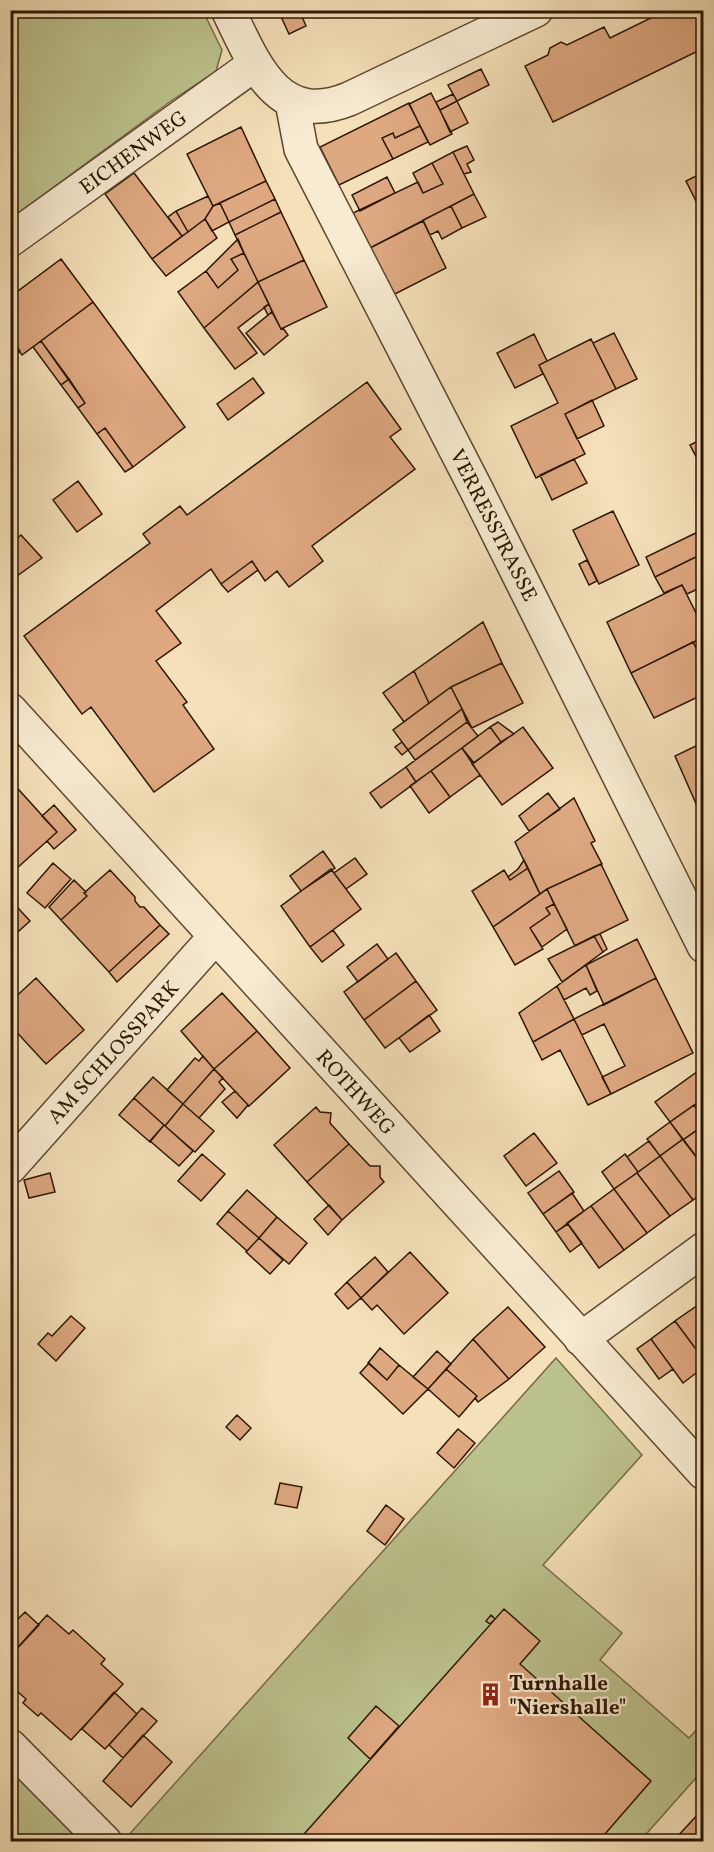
<svg xmlns="http://www.w3.org/2000/svg" width="714" height="1852" font-family="Vollkorn,serif">
<rect width="100%" height="100%" fill="#f4e0b9"/>
<filter id="stains"><feTurbulence type="fractalNoise" baseFrequency=".00333" numOctaves="4"/><feColorMatrix values="0 0 0 0 .2 0 0 0 0 .09 0 0 0 0 .02 0 0 0 .5 -.17"/></filter>
<radialGradient id="worn" r=".72"><stop offset=".6" stop-color="#630" stop-opacity="0"/><stop offset="1" stop-color="#630" stop-opacity=".3"/></radialGradient>
<path fill="#bcc28e" stroke="#746c48" stroke-width="1.5" d="M11 10 203 11 222 50 216 71 171 101 17 214 10 207Z
M556 1358 642 1455 543 1565 622 1633 600 1660 689 1738 703 1723V1770L640 1841 129 1842 126 1838Z
M11 1771 80 1841H11Z"/>
<path fill="#dea881" stroke="#2c1603" stroke-width="1.5" d="M278 10H299L306 26 289 34Z
M658 10H704V48L553 122 525 66 548 55 550 48 561 42 567 45 604 27 610 38 657 15Z
M481 69 489 85 457 101 448 85Z
M431 93 452 134 430 145 409 104Z
M453 94 457 101 440 110 436 102Z
M457 101 468 123 450 132 440 110Z
M409 103 420 126 395 138 393 133 382 138 393 159 339 185 320 147Z
M420 126 428 142 393 159 382 138 393 133 395 138Z
M241 127 266 181 213 206 187 154Z
M467 146 474 160 467 164 471 172 464 174 453 152Z
M453 152 474 194 370 248 353 213 418 182 423 193 443 184 432 163Z
M432 163 443 184 423 193 413 173Z
M704 172V207L700 209 686 181Z
M134 173 182 236 152 259 105 194Z
M387 177 395 193 360 211 352 195Z
M266 181 275 199 229 222 220 203Z
M474 194 486 217 462 228 451 206Z
M208 196 213 206 205 219 188 232 176 211Z
M275 199 281 212 235 235 229 222Z
M220 203 229 222 212 231 205 219 213 206Z
M451 206 462 228 442 239 438 231 430 235 423 220Z
M176 211 188 232 182 236 168 217Z
M281 212 304 260 258 282 235 235Z
M205 219 217 238 166 276 152 259Z
M423 221 446 268 393 295 370 248Z
M238 239 244 253 231 259 238 270 218 288 206 271Z
M244 253 258 282 204 328 178 292 206 271 218 288 238 270 231 259Z
M61 259 93 302 22 355 10 339V297Z
M304 260 327 307 281 329 258 282Z
M258 282 269 304 238 328 257 353 235 369 204 328Z
M93 302 185 427 133 467 105 428 97 434 78 408 85 403 41 341Z
M269 304 272 312 268 315 264 307Z
M272 312 281 329 283 328 288 335 264 355 246 333Z
M614 333 637 379 616 389 593 343Z
M534 334 547 361 539 365 543 374 515 388 497 353Z
M10 339 20 351 10 358Z
M591 339 616 389 565 414 585 454 536 478 511 426 558 403 539 365Z
M41 341 69 379 61 385 33 347Z
M253 378 264 393 228 420 217 404Z
M69 379 85 403 78 408 61 385Z
M367 382 401 429 390 437 415 469 312 546 323 561 289 587 277 571 265 581 252 561 221 584 211 569 156 611 181 643 156 661 187 702 183 705 214 749 154 792 91 707 82 714 24 636 150 543 143 534 180 506 187 515Z
M592 400 604 426 577 439 565 414Z
M105 428 133 467 125 472 97 434Z
M704 438V463L700 464 690 445Z
M574 459 587 483 552 500 540 475Z
M78 481 102 514 77 532 53 500Z
M613 511 639 565 599 584 573 530Z
M702 530 704 553 655 577 646 557Z
M21 535 42 558 10 581V544Z
M704 553V586L687 594 682 585 664 593 655 577Z
M587 560 597 581 589 585 579 564Z
M252 561 258 570 228 592 221 584Z
M682 585 704 629V637L631 673 607 622Z
M483 622 502 663 451 687 429 703 414 671Z
M693 642 704 664V694L654 718 631 673Z
M502 663 523 703 472 728 451 687Z
M414 671 429 703 404 722 383 693Z
M451 687 462 709 408 750 393 730Z
M462 709 467 722 415 760 408 750Z
M467 722 478 736 416 782 406 767Z
M498 722 514 734 501 742 490 727Z
M490 727 501 742 474 763 462 748Z
M523 727 553 768 502 805 472 764Z
M402 742 408 750 402 755 395 747Z
M704 742V806L698 808 675 756Z
M462 748 480 775 450 797 431 771Z
M406 767 416 782 381 808 370 793Z
M431 771 450 797 429 813 410 786Z
M10 780 57 832 16 869 10 863Z
M548 793 560 809 529 831 519 816Z
M574 798 595 841 591 843 602 864 547 889 540 894 515 842Z
M54 805 76 830 54 849 47 841 57 832 42 816Z
M323 851 335 868 301 891 290 876Z
M355 858 367 874 346 889 334 873Z
M524 860 528 868 510 880 508 877 518 869Z
M53 863 71 879 45 908 27 893Z
M601 864 628 920 575 946 547 889Z
M528 868 540 894 493 927 472 891 504 870 510 880Z
M331 869 361 909 310 947 281 906Z
M110 870 135 897V901L140 907H144L160 925 109 972 61 920 87 896 84 893Z
M74 880 86 892 84 893 87 896 61 920 49 907Z
M547 889 554 904 546 908 550 914 530 928 543 949 515 965 493 927Z
M554 904 567 929 542 947 530 928 550 914 546 908Z
M18 908 30 921 10 939V914Z
M160 925 169 934 117 982 109 972Z
M333 930 344 945 322 962 310 947Z
M600 934 607 949 603 952 594 936Z
M594 936 603 952 562 982 548 959Z
M637 939 656 978 604 1005 586 965Z
M377 944 388 959 358 982 347 967Z
M396 953 416 981 364 1020 344 992Z
M586 965 597 991 590 995 586 988 564 1000 557 986Z
M36 978 84 1030 46 1064 10 1025V1002Z
M656 978 693 1053 611 1094 602 1077 625 1066 604 1024 582 1035 574 1019Z
M416 981 437 1010 385 1048 364 1020Z
M557 986 574 1019 533 1042 519 1013Z
M222 993 257 1031 214 1069 181 1031Z
M429 1015 440 1031 410 1052 399 1038Z
M574 1019 611 1094 588 1105 560 1050 542 1060 533 1042Z
M257 1031 290 1068 249 1106 214 1069Z
M203 1056 214 1069 183 1104 167 1090 195 1058 199 1061Z
M214 1069 223 1078 219 1082 225 1089 199 1118 183 1104Z
M701 1069 704 1072V1098L670 1122 655 1102Z
M153 1077 183 1104 165 1126 134 1098Z
M235 1091 248 1105 237 1118 222 1102Z
M134 1098 164 1125 150 1142 119 1115Z
M183 1104 214 1131 195 1152 165 1126Z
M694 1105 704 1118V1125L683 1140 670 1122Z
M316 1107 320 1112 331 1113 330 1123 349 1144 307 1182 274 1145Z
M670 1122 683 1139 660 1156 647 1139Z
M164 1125 193 1151 179 1166 150 1141Z
M704 1125V1167L683 1140Z
M534 1133 557 1163 526 1186 504 1156Z
M683 1139 704 1167V1192L693 1200 660 1156Z
M649 1141 660 1156 638 1172 627 1157Z
M349 1144 370 1166H380V1177L384 1182 342 1220 307 1182Z
M202 1154 225 1174 201 1201 178 1181Z
M625 1154 638 1172 614 1189 602 1172Z
M660 1156 693 1200 670 1216 637 1173Z
M559 1171 574 1192 543 1214 528 1193Z
M50 1173 55 1192 29 1198 24 1180Z
M637 1173 670 1216 647 1233 614 1189Z
M614 1189 647 1233 624 1250 591 1206Z
M247 1190 277 1217 259 1238 228 1211Z
M572 1193 584 1211 556 1232 543 1214Z
M329 1205 342 1220 328 1235 314 1219Z
M591 1206 624 1250 599 1268 567 1223Z
M228 1211 259 1238 247 1251 217 1224Z
M277 1217 307 1243 289 1264 259 1238Z
M568 1224 582 1243 570 1252 556 1232Z
M259 1238 283 1260 270 1274 246 1252Z
M410 1252 448 1293 404 1334 377 1305 372 1310 361 1298Z
M375 1257 388 1272 361 1298 347 1282Z
M347 1282 361 1298 348 1309 335 1294Z
M704 1300V1312L698 1305Z
M698 1305 704 1312V1360L675 1321Z
M508 1307 545 1347 509 1379 473 1339Z
M71 1316 85 1328 56 1361 38 1344 48 1333 52 1336Z
M675 1321 704 1360V1367L683 1383 651 1339Z
M473 1339 509 1379 478 1402 475 1398 477 1396 446 1369Z
M651 1339 673 1369 659 1379 637 1349Z
M380 1348 399 1365 387 1380 368 1363Z
M437 1351 451 1364 428 1389 413 1377Z
M369 1363 387 1380 399 1365 428 1389 403 1414 360 1373Z
M446 1369 477 1396 459 1417 428 1389Z
M237 1415 251 1428 240 1440 226 1427Z
M458 1429 475 1443 454 1468 437 1453Z
M280 1483 302 1487 297 1508 275 1504Z
M386 1505 404 1519 385 1545 367 1531Z
M10 1585 16 1590 10 1597Z
M504 1609 540 1641 520 1664 651 1781 598 1842H297Z
M25 1612 39 1625 10 1656V1627Z
M47 1615 69 1634 73 1630 105 1659 101 1664 123 1684 71 1740 41 1713 38 1716 23 1703 26 1699 10 1685V1656Z
M491 1615 495 1619 490 1624 486 1621Z
M114 1692 137 1714 105 1749 82 1729Z
M376 1706 399 1726 370 1759 348 1738Z
M142 1708 157 1721 123 1758 109 1745Z
M143 1735 172 1762 131 1807 103 1781Z
M702 1810 704 1811V1842H681L676 1838Z"/>
<g fill="none" stroke-linecap="round" stroke-linejoin="round">
<defs>
<path id="street" d="M228 10C254 63 277 128 349 99L536 10
M292 102 301 149 476 489 704 946
M10 240 255 64
M10 710 704 1473
M10 1167 215 937
M581 1339 704 1249
M10 1746 105 1842"/>
</defs>
<use href="#street" stroke="#5e4830" stroke-width="36"/>
<use href="#street" stroke="#f8ebd2" stroke-width="33"/>
</g>
<defs>
<symbol id="building-bare" viewBox="-9 -9 18 18"><path d="M-4-6H4V6H1V3H-1V6H-4ZM-2.5-4.3h1.7v1.8h-1.7ZM.8-4.3h1.7v1.8H.8ZM-2.5-1h1.7V.8h-1.7ZM.8-1h1.7V.8H.8Z" fill="#8f2418" stroke="#f8ebd2" stroke-width="2.5" paint-order="stroke"/></symbol>
</defs>
<g fill-rule="evenodd">
<use href="#building-bare" x="474" y="1678" width="33" height="33"/>
</g>
<g text-anchor="middle" stroke-width="4.5" stroke-linejoin="round" paint-order="stroke">
<g font-size="21" fill="#2c1603" stroke="#f8ebd2">
<text transform="translate(133 152) rotate(-36)" y="7">EICHENWEG</text>
<text transform="translate(494 525) rotate(63)" y="7">VERRESSTRASSE</text>
<text transform="translate(113 1052) rotate(-48)" y="7">AM SCHLOSSPARK</text>
<text transform="translate(356 1092) rotate(48)" y="7">ROTHWEG</text>
</g>
<g font-size="21" font-weight="bold" fill="#2c1603" stroke="#f8ebd2" text-anchor="start">
<text x="509" y="1690">Turnhalle<tspan x="509" dy="24">"Niershalle"</tspan></text>
</g>
</g>
<rect width="714" height="1852" fill="none" stroke="#f4e0b9" stroke-width="36"/>
<rect x="12" y="12" width="690" height="1828" fill="none" stroke="#2c1603" stroke-width="3"/>
<rect x="18" y="18" width="678" height="1816" fill="none" stroke="#2c1603" stroke-width="1.5"/>
<rect width="100%" height="100%" filter="url(#stains)"/>
<rect width="100%" height="100%" fill="url(#worn)"/>
</svg>
